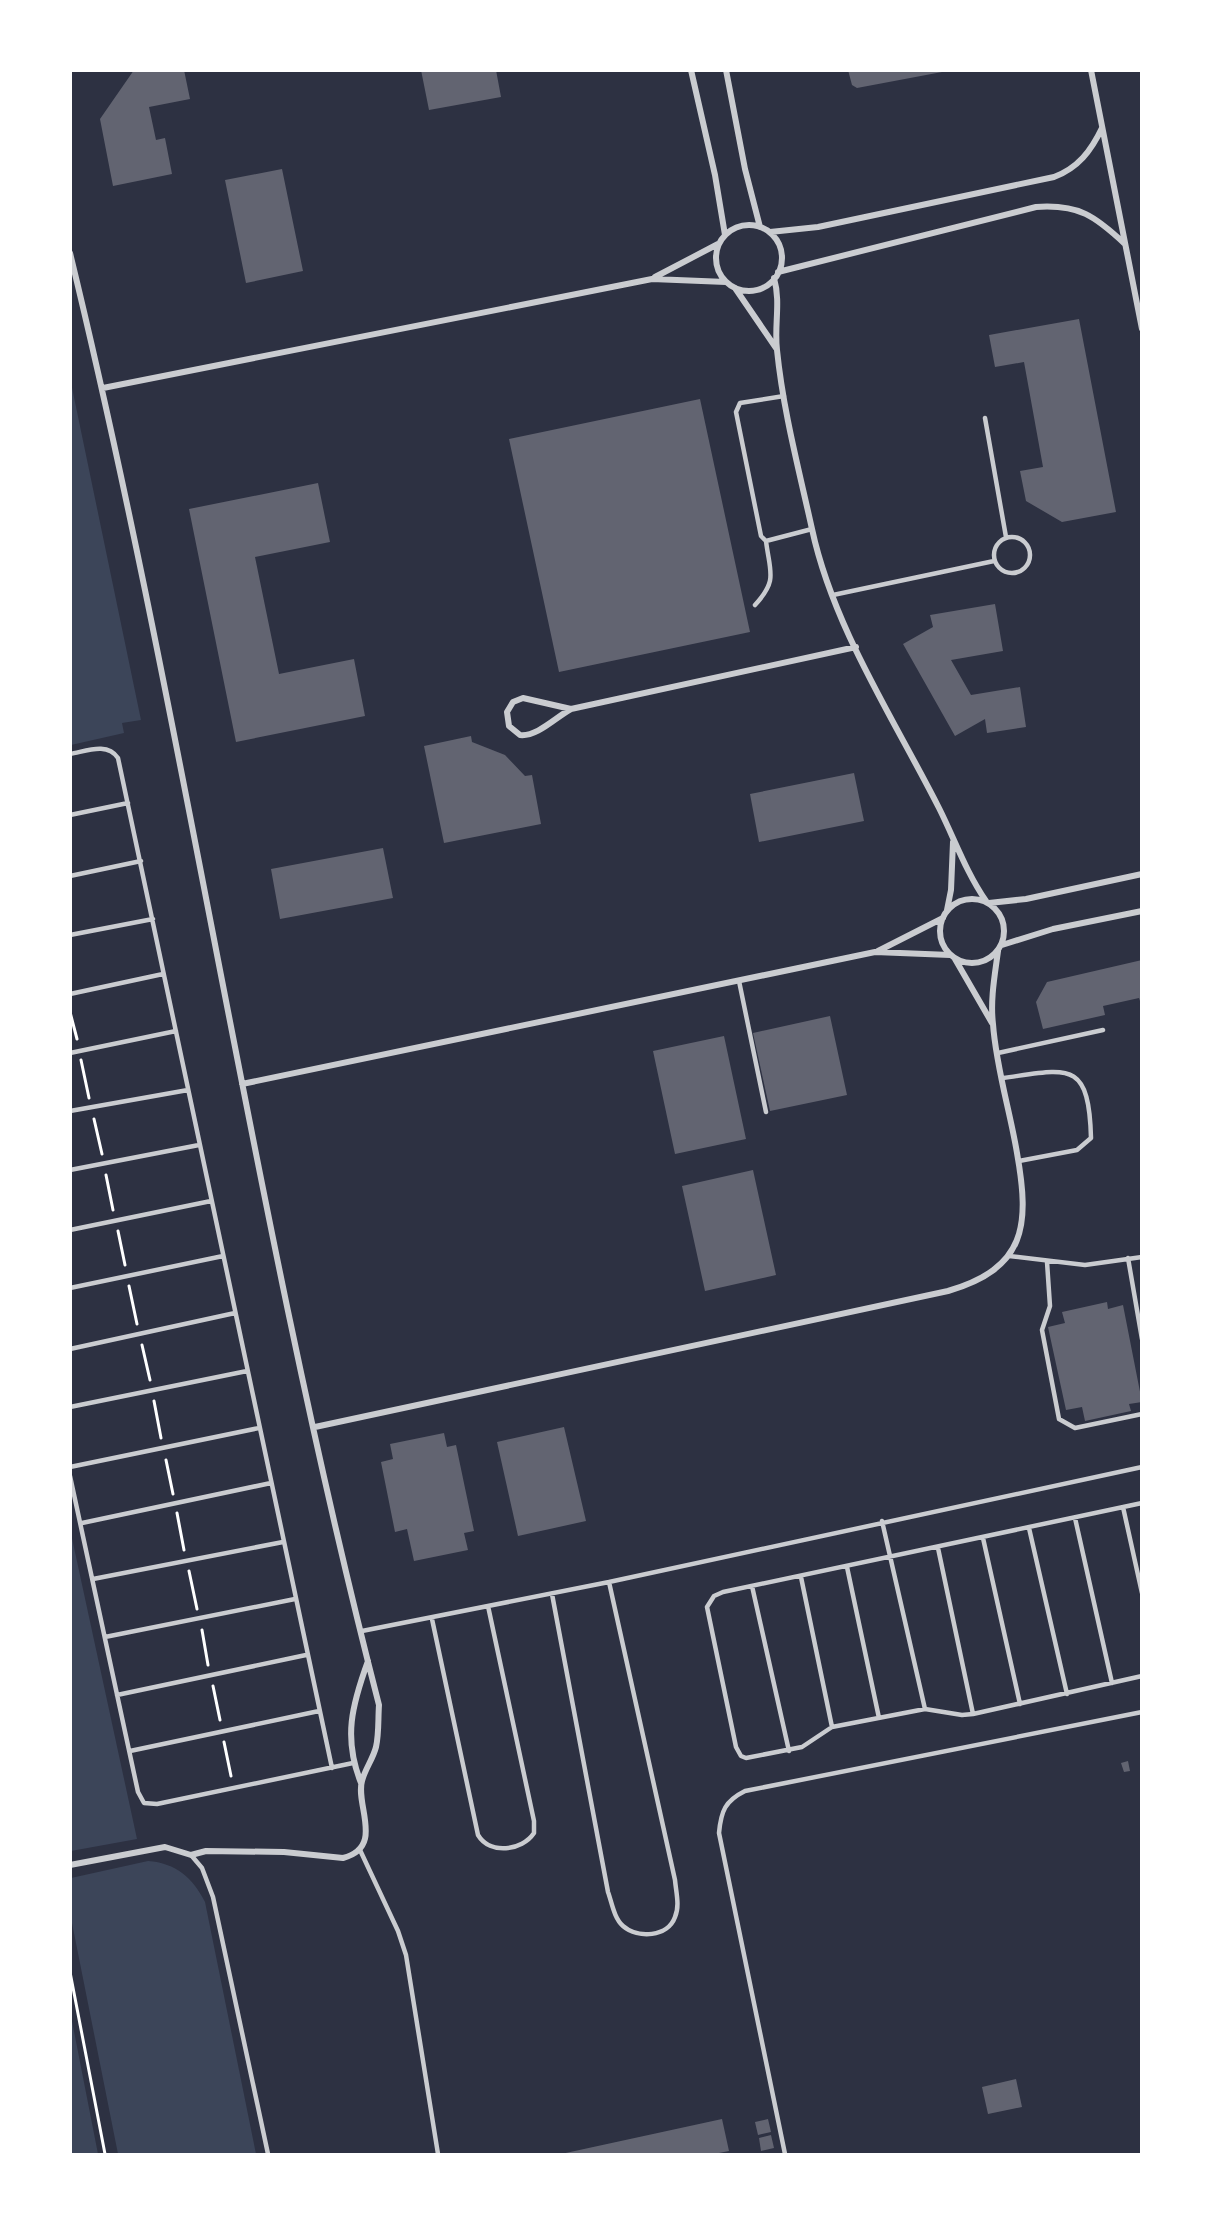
<svg xmlns="http://www.w3.org/2000/svg" width="1212" height="2225" font-family="Mulish,sans-serif">
<rect width="100%" height="100%" fill="#2d3142"/>
<path fill="#3c4559" d="M70 378 141 720 122 723 124 733 71 745Z
M70 1529 137 1839 71 1851H70Z
M148 1861C176 1863 193 1878 205 1902L256 2154H118L71 1918V1878Z
M70 2016H71L98 2154H71Z"/>
<path fill="#626471" d="M134 70H184L190 99 149 107 156 140 165 138 172 174 113 186 100 119Z
M421 70H496L501 97 429 110Z
M848 70H942V72L857 88 852 85Z
M282 169 303 271 246 283 225 180Z
M1079 319 1116 512 1062 522 1026 501 1020 471 1043 467 1024 362 995 367 989 335Z
M700 399 750 632 559 672 509 439Z
M318 483 330 542 255 557 279 674 354 659 365 716 236 742 189 509Z
M995 604 1003 651 951 660 971 695 1020 687 1026 727 987 733 985 719 955 736 903 644 933 627 930 615Z
M471 736 472 742 505 755 525 776 532 775 541 824 444 843 424 746Z
M854 773 864 821 759 842 750 794Z
M383 848 393 898 280 919 271 869Z
M1142 960V1007L1139 998 1103 1006 1105 1015 1043 1029 1036 1002 1047 982Z
M830 1016 847 1095 770 1111 753 1033Z
M724 1036 746 1139 675 1154 653 1051Z
M753 1170 776 1275 705 1291 682 1186Z
M1107 1302 1108 1309 1123 1305 1142 1402 1129 1404 1131 1411 1085 1421 1082 1407 1066 1410 1048 1327 1065 1323 1062 1312Z
M564 1427 586 1521 518 1536 497 1442Z
M444 1433 447 1447 456 1445 474 1531 464 1533 468 1550 414 1561 407 1529 395 1532 381 1462 393 1459 390 1444Z
M1128 1761 1130 1771 1124 1772 1121 1763Z
M1016 2079 1022 2107 988 2114 982 2087Z
M722 2119 729 2151 714 2154H561Z
M768 2119 771 2132 758 2135 755 2122Z
M771 2135 774 2148 761 2151 759 2138Z"/>
<g fill="none" stroke-linecap="round" stroke-linejoin="round">
<path stroke="#fff" stroke-width="3" d="M70 1012 77 1039
M81 1060 89 1098
M94 1119 102 1154
M106 1175 113 1210
M118 1231 125 1265
M129 1286 137 1324
M142 1345 150 1380
M154 1401 161 1438
M166 1460 173 1494
M177 1513 184 1550
M189 1571 197 1609
M202 1630 208 1665
M213 1686 220 1720
M224 1742 231 1776
M70 1972 105 2154"/>
<path stroke="#caccd0" stroke-width="4.5" d="M784 396 740 403 736 412 761 536 766 541 812 529
M985 418 1006 537
M994 555a18 18 0 1 1 36 0a18 18 0 1 1-36 0Z
M833 595 994 561
M755 605C778 580 770 573 766 541
M70 754C87 751 107 742 118 758L332 1768
M70 815 128 803
M70 876 141 861
M70 935 153 919
M739 981 766 1112
M70 994 163 974
M70 1053 176 1031
M998 1053 1103 1030
M1003 1078C1068 1069 1089 1059 1091 1138L1077 1150 1019 1161
M70 1111 188 1090
M70 1170 199 1145
M70 1230 211 1201
M1009 1256 1085 1265 1142 1257
M1128 1258 1142 1339
M1047 1262 1050 1306 1042 1330 1059 1419 1075 1428 1142 1414
M70 1288 223 1256
M70 1349 235 1313
M70 1407 247 1371
M70 1467 259 1428
M70 1476 138 1792 144 1803 157 1804 353 1763
M1142 1503 723 1592 714 1596 707 1607 736 1747 741 1756 746 1758 802 1747 832 1727 925 1709 962 1715 973 1714 1142 1676
M1123 1507 1142 1593
M1075 1518 1112 1683
M882 1521 925 1709
M82 1523 271 1483
M1029 1528 1067 1694
M983 1538 1020 1704
M938 1548 973 1714
M847 1567 879 1718
M801 1577 832 1727
M93 1579 283 1542
M752 1586 789 1751
M552 1594 608 1892C612 1903 614 1918 623 1926 638 1939 668 1937 675 1917 680 1906 676 1892 675 1880L609 1582
M432 1619 478 1835C490 1855 522 1851 534 1833V1821L488 1606
M362 1631 609 1582 1142 1467
M105 1637 295 1599
M117 1695 306 1655
M130 1751 319 1711
M360 1850 398 1931 406 1955 438 2154
M191 1855 202 1868 213 1897 268 2154
M785 2154 719 1833C721 1811 725 1801 745 1791L1142 1712"/>
<path stroke="#caccd0" stroke-width="6" d="M691 70 715 175 725 235
M726 70 745 169 760 227
M1091 70 1142 329
M716 258a33 33 0 1 1 66 0a33 33 0 1 1-66 0Z
M770 232 818 227 1054 177C1078 168 1091 151 1102 128
M70 253C187 734 255 1226 379 1705 378 1719 379 1734 376 1747 373 1759 365 1769 362 1781 355 1805 385 1847 343 1858L284 1852 206 1851 191 1855 165 1847 70 1865
M778 272 1036 207C1079 204 1095 216 1125 244
M655 277 718 244
M774 278C781 302 774 326 777 350 783 410 799 470 812 529 833 627 894 719 939 808 955 840 966 872 986 901
M735 288 776 348
M103 388 652 279 726 282
M523 698 571 709C556 717 537 737 520 735L509 726 507 712 513 702Z
M571 709 856 647
M940 931a32 32 0 1 1 64 0a32 32 0 1 1-64 0Z
M989 903 1026 899 1142 874
M947 910 951 890 953 842
M1002 945 1053 929 1142 911
M878 951 943 918
M955 959 992 1023
M242 1084 875 952 950 955
M315 1427 948 1291C1026 1268 1030 1226 1017 1153 1010 1111 996 1067 993 1024 990 1000 995 974 998 951
M361 1783C343 1738 352 1705 368 1661"/>
</g>
<rect width="1212" height="2225" fill="none" stroke="#ffffff" stroke-width="144"/>
</svg>
